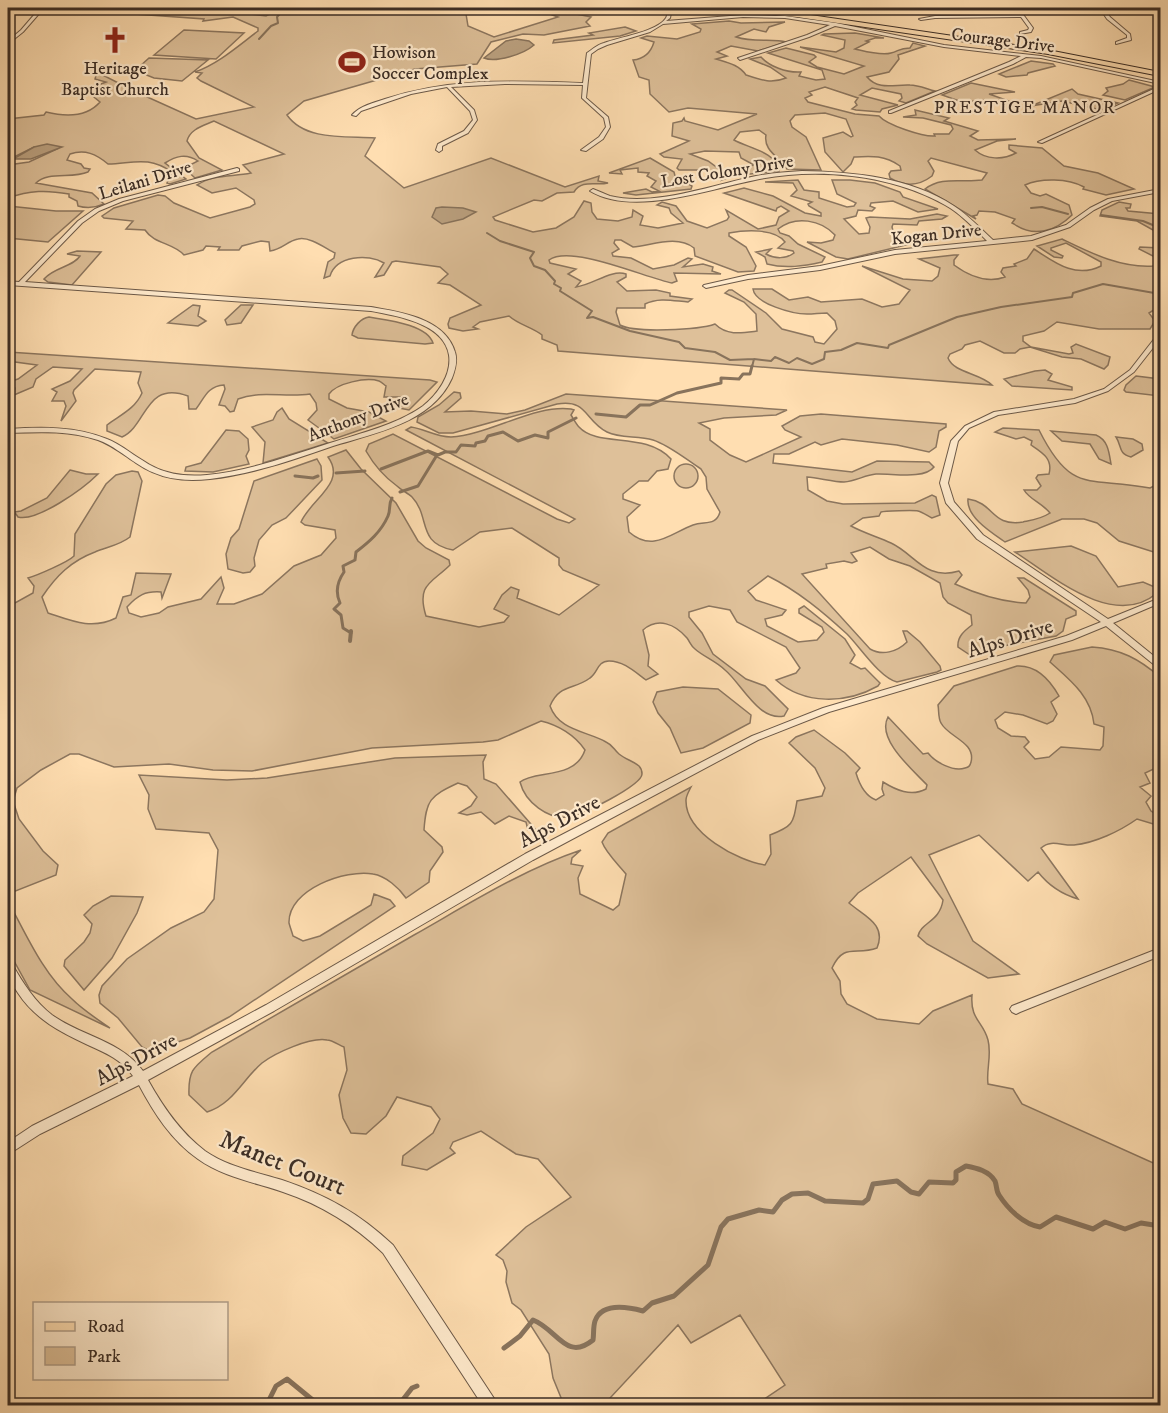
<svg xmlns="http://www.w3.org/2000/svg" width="1168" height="1413" font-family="'IM FELL DW Pica',serif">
<rect width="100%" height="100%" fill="#ffdeb1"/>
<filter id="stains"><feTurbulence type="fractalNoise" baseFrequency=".00333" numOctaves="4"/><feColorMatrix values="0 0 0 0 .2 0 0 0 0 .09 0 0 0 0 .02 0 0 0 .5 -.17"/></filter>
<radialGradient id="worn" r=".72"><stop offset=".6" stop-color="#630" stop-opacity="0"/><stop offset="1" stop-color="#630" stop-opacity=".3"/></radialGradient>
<path fill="#dec099" stroke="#8c765f" stroke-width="1.5" d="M51 8H150L157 10 212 14 233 12 266 16 278 10 277 8H488L466 14 468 26 494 37 558 17 533 8H547L591 17 586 22 590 26 544 35 523 34 491 42 477 64 415 69 304 101 287 115C305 141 346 136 375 138L365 156 404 188 491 158 565 187 599 176 598 181 608 183C596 186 582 179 574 192L557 193 542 201 534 200 493 217 495 220 533 232 556 228 574 217 584 201 591 203 592 212 597 219 618 221 632 217 633 210 643 216 640 225 658 228 683 223 671 213 669 208 657 205 662 202 676 206 687 221 707 228 727 220 729 217 726 210 758 229 776 225 779 217 789 211 781 206 777 208 776 211 724 193 744 188 773 196 805 213 821 216V213L809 206 808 204 812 202 791 196 797 190 793 183 765 182 798 180 804 190 819 192V198L847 207 854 206 856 203 837 194 832 180H850L875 183 900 192 903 197 938 209 918 212 893 201 871 203 870 206 875 208 872 211 858 210 856 216 844 219 859 234 869 233 870 227 866 218 870 217 910 219 937 214 947 216 942 219 919 221 917 225 893 224 892 227 895 238 914 243 848 259 836 257 807 242 821 243 833 240 835 235C821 220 796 215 778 229L780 233 789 236 798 244 825 257 822 262C804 266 786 269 767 264L765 257 756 252 771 249 766 254C775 259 786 259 794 253L793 251 778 248 785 242C775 228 745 230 729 233V236L746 247 756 266 754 271 738 272 695 256 694 248C677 234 650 246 633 247L621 240H615L614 243 619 249 612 253 613 256 631 258 653 269 674 265 688 258 692 259 683 267 703 264 713 267 712 271 721 274 674 273 677 281 672 283C646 278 571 244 549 260L550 263 576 269 568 274 581 281 576 287C593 285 611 269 626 274V277L617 282 627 291 656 290 670 293V296L692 299 688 302C674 301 659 297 645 304V308H617L616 312 620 325C634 333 699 330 715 324 727 336 742 333 757 331L756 314 744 302 725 293 729 290H732L766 313 782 329 813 337 815 342 824 344 837 329 835 321 827 313C820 313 814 314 807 314 793 314 755 304 753 289H772L789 300 808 297 821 302 862 299 882 307 899 304 910 290 862 266 903 279 932 281 938 276 940 268 919 259 954 255H958L954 260V265C969 276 986 284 1005 277L1001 272 1003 268 1016 266 1014 264 1027 259 1034 249C1054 262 1075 279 1101 266V262L1066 243 1051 248V250L1063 256 1062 258 1054 257 1037 246 1062 239C1091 253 1120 268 1153 266L1157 261 1155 257 1139 249 1140 247 1160 248V306L1149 313 1155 321 1150 329H1099L1057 322 1044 331 1023 336V341L1031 347 1069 354 1073 353 1071 347 1076 344 1110 357 1108 365 1104 369 1081 359 1062 357 1030 347 1020 349 1015 353H1004L980 341 965 345 962 349 950 354 948 358C954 373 980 373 992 385L558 351 557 345 542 339V335C532 327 519 325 509 316L480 322 473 327 478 329 463 331 449 328 448 324 450 318 481 305 450 285 438 283 448 274 440 267 396 261 392 262 384 275 375 277 384 263C368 253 336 256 330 276L324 278 328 262 334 258 335 253C325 248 309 236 298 239 287 241 283 249 270 251L269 242 261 241 242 246 239 250H218L220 247 206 246 203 250 184 255C174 243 154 244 145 230L126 229 133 221 104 218 102 216 114 208 158 195 165 196 174 203 210 218 250 207 255 204 254 200 236 188 212 193 197 185C214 174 232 177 251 173L243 165 284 154 214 121C203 126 190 129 187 141L199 158 222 170 195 178 184 168 198 161C186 153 176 156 165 163L186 179 170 184 167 183 172 172C148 156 135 163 108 164 96 154 85 149 70 154L67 160 81 164 84 168 90 169 88 172C72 179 48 171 36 183L92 193 104 204C95 208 88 209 78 206L77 201 69 197V194C47 190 30 190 8 198V165L29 162 59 148 34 147 8 160V119L44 115 46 112C66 117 87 117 100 102L94 97 102 92 101 89 93 87 106 82 95 79 97 72 134 91 196 119 254 107 201 81 197 78 202 73 195 72C218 64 238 46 258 31V28L233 17 203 21 204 19Z
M729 21 741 23 785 22 769 27 766 32 754 29 736 37C754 43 774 38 786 42L758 51 731 46 717 52 727 56 716 59C729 63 739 65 746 75 761 80 771 84 786 78L770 67 750 59 761 57C769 66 786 73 801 72L799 76 816 80 825 79 822 70 768 53 786 48 814 55 816 57 809 62 817 67 844 74 864 66 800 47 836 52 844 48 845 40 822 35 824 34 855 33 884 38H875L866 41 869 42 855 49C864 51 881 56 891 53 899 51 899 48 910 48L913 43 925 46 898 55 899 59 889 72 867 77C879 91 895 84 910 85 918 85 927 89 935 91L906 103 899 101 902 98 901 94 872 88 860 95 898 105 882 109 880 112 856 110 852 109 857 105 855 102 858 98 825 87 809 92 812 95 805 98 808 102 855 114 879 116C887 125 923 137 935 136L934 134H949L953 129 951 125 923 118 903 117 916 115 915 110 949 118 944 121 978 131 970 136 978 140 1016 139 997 141 975 150C986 160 1003 160 1016 153L1009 149V145L1042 148 1064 166 1098 173 1134 189 1106 195 1083 189 1084 187C1068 178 1040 178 1025 185L1031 193 1040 196 1046 194 1069 205 1072 215C1056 231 1034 238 1014 224L1012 223 1015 219 995 212 979 211 977 215 973 216 976 219 925 189C942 176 961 183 982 180L987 173 931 158 928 161 934 171 932 176C919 186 905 187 890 178L889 174 891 171 901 170 900 166C884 155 872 156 854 157L851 164 843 172 825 152 823 138 843 132 851 137 853 136 846 119 825 113 795 115 790 121 792 127 806 137 821 170 787 169C780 157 763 151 766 135L759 130 740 132 734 140C748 148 777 152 779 171L741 175 736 173 738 169 754 165 741 158 739 152 705 151 690 154 708 161 730 177 722 180 725 176 704 170H679L677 168 682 159 664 157 660 154 689 141 672 136 673 123 682 121 684 118 685 121 718 130 757 114 688 108 669 112 650 94 649 80 639 77 633 60C644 59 651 52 654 42L641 38 647 36 677 39 700 32 701 29 692 24Z
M625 27 636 31 620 36 553 43 554 40 593 35 589 33Z
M184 30 244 33 216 59 154 55Z
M149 58 208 60 182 81 154 78 139 72V67Z
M1031 61 1053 64 1055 66 1028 73 1027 75 1006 77 999 74Z
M1129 80 1155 87 1125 100 1103 95 1108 91 1106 88 1123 84Z
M971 83 1015 92 989 94 1020 105 989 100 962 102 942 95Z
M1072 89 1078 94 1118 103 1101 110 1062 101 1031 106Z
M650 158 674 172 675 176 692 186 691 189 636 195 623 193 646 189 652 192 659 191 651 187 656 181 647 176 649 173 638 172V168L620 170 622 174 609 173Z
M1119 202 1131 204 1130 208H1126L1128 211 1160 214V234L1137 221 1100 216 1102 210Z
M8 206 56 211H83L48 242 8 238V215L13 211H8Z
M77 251 101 252 72 285 48 282 44 279C54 267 73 267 80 256L67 254Z
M193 305 200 306 198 316 206 321 198 326 168 323Z
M241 305H253L241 323 227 325 225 320Z
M369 317C386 320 427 324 433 343L425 344 358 338 352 335C353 327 361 318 369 317Z
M8 352 430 380 437 382 409 410 399 408 407 401 406 397H384L386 386C384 385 382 382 379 381 366 377 337 383 329 394V399L347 408 369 412 386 421 334 439 308 420 317 410 316 403 310 394C286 398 261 390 238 399L234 411 230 412 225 406 219 405 225 389 224 385C207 386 204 399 196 409H189L188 396C145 380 147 426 122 437L107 431V425C120 415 135 409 142 393L138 383 141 372 95 369 74 390 73 393 76 401 61 421 66 406 64 401H52L57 392 52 389 70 381 82 369 53 367 36 379 33 387 14 395 15 388 8 382 18 379 37 365 8 361Z
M1045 370 1052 374 1048 380 1072 387V390L1012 386 1004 379 1035 371Z
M1136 376 1160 379V396L1126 392 1124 390 1126 385Z
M454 392 460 393 461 398 445 412 471 411 507 414 525 410 566 394 787 410 776 415 724 418 699 423 710 429V440L730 455 746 462 801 437 785 430 782 426 800 416 821 414 946 424V427L939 431 936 447 929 452 897 445 842 439 821 445 815 442 789 454H774L773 463 852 472 877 461 929 462 934 467C924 480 891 473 876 474 865 475 856 481 844 482 834 482 819 478 807 477L808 490 827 501 843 504 915 503 932 495 936 497 940 515 932 518C928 516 922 512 918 511 914 510 884 511 881 512L879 516 863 518 851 526C864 533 878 537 891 543 915 554 925 581 959 571L962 575 955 584C977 594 1002 602 1026 603L1030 597 1028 590 1018 578H1024L1076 611V615L1066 619 1063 631 1056 636 1003 646 973 657 958 647C957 637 964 631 972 625L971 615 948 603 943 597 940 583 910 566 889 559 870 547 851 553 857 561 852 563 844 561 826 564 827 568 802 574 870 649C882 656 897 652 907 642L903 631H907L920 642 940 666 941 670 937 672 897 682C880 678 860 647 847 634 823 612 798 591 768 576L748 591 756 600 786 610 782 615 765 619 767 626 798 642 817 640 824 632 822 627 799 613V609L804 606 845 639 855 655 850 663 861 669 865 668 880 683 878 686C846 704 804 705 776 680L796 673 800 668 786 647 737 622 730 610 709 606 689 612V617L702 633 713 654 746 679 765 686 788 709 784 716C759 722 741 683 725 670 716 661 704 657 695 649 691 646 690 642 687 638 675 624 658 617 643 630L649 655 648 666 658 674 646 680C635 672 624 661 609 661 597 661 598 673 590 678 574 690 559 684 550 706 559 731 587 731 606 742 613 745 614 750 619 754 625 759 633 761 639 766 641 768 642 772 642 774 642 785 581 816 569 817 548 820 525 802 520 782 535 770 575 780 585 750 575 735 558 725 541 721L498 740 483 742 372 748 252 771 213 770 169 764 114 767 79 754H70L41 770 17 788 13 801 19 819 43 851 58 865 56 875 8 894V603H15L33 593 34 586 28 578C38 575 68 562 74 556L75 534 106 484 116 475 132 471 138 472 142 481 130 537C120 545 107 547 95 552 71 561 56 576 42 597L48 613C72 621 92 630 116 618L123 597 131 595 136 573 171 574 162 598 161 592C145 591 138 595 127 607L129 613 141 617 159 613 168 607 201 599 221 577 224 588 217 604H234L262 594 294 566 321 555 336 538 335 530 305 525 301 522C311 499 347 483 328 457L346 450 361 469 396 503 418 541 426 548 449 560 450 565C432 583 416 584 426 616L479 627 504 622 509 616 494 609 502 595 511 587 519 590 517 598 559 615 599 585 563 570 559 565V558L512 528 480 532 453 550C416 543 431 517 412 497 408 493 401 490 397 486 383 476 374 465 366 451L369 444 393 434 557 519 569 523 575 519 408 431 406 430 411 427C425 429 436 437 451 437 489 435 535 404 571 409L574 410 571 415C573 418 576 424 579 427 598 448 645 431 671 459L668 469 657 471 648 481H639L623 494V499L640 505 627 517 629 532C653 553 671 533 693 525 705 521 716 526 720 512L707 489 706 477 701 469C687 460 669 445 653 440 638 435 621 439 607 432 584 420 588 399 557 404L453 433H439L417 422 418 417 439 405Z
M282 408 289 419 328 443 263 463 265 442 252 427 273 420 277 412Z
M1003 428 1039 430C1072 496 1089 476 1150 488L1160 483V554L1119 541 1097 523 1084 519H1062L1005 542C992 533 966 517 968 499 995 503 991 527 1023 522 1033 520 1041 519 1050 513 1042 503 1029 499 1024 490H1037L1041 486 1036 478 1038 475 1049 474C1053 459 1043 453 1031 445L1032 441 1024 437 1016 439 995 432Z
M226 430 239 431 248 439 249 450 246 456 249 464 213 472 185 471 186 467 201 463Z
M1051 431 1096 435C1108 440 1109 452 1111 464L1099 459 1090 444 1062 441Z
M1116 437 1133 439 1142 444 1143 450 1131 457C1118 454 1122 446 1116 437Z
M317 459 321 466 322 480 286 518 272 525 259 540 254 558 255 566 250 572 243 573 228 569 226 554 231 538 239 529 254 481Z
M674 476a12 12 0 1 1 24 0a12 12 0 1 1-24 0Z
M70 470 86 474H98C83 489 37 522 18 517L16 514 8 513 21 511 47 498Z
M1071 546 1096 556 1118 587 1143 582 1157 588V593C1114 630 1052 576 1015 552Z
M1092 647C1121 649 1139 659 1160 677V766L1145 773 1150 783 1140 787 1151 796 1146 802 1151 811 1160 817V826L1137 819C1120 831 1095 843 1074 845 1062 846 1051 839 1041 848L1078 899C1061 894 1049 886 1038 872L1028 881 979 835 929 855 973 941 1019 974 988 978 927 944 918 936C921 922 940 922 943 900L911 857 858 893 849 903C864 916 887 924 877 948 856 956 844 942 832 968L840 981 841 994 847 1004 877 1019 919 1024 933 1011 972 995C970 1020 983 1021 988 1040 992 1055 986 1070 988 1084L1013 1089 1022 1104 1160 1166V1405L1040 1406 1031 1402 1019 1406 763 1405V1400L785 1385 740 1315 691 1343 678 1325 610 1398 614 1405H564L553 1378 549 1354 521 1310 512 1303 506 1282 507 1271 503 1260 496 1255 526 1227 571 1197 538 1159 516 1154 481 1131 453 1142 450 1148 455 1153 427 1170 402 1165 403 1156 433 1133 440 1119 431 1107 397 1097 386 1116 366 1134 351 1133 343 1118 339 1095 347 1070 344 1047C339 1045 332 1040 327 1040 310 1037 275 1053 262 1063 243 1079 233 1104 207 1112L189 1095C188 1070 194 1067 212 1052 279 1013 347 974 414 935 467 905 522 870 581 850L572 858 571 864 583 866 578 878 580 894 613 910 619 905 626 874C618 864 606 853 602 842L608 833 691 787C689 791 686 796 686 800 685 833 738 861 765 865L771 854 770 835C793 826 793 824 797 801L822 796 825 788 815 768 789 743 796 737 814 730 845 753 860 768 856 773C859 783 865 796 876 800L884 795 882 789 883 782C896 790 911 797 926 789L927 785C913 770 876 739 888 717L923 754 928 753C935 762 953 772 965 768 969 767 970 766 971 762 976 742 948 737 941 723 938 718 939 710 938 705L954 686 1017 666C1036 665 1050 680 1059 696L1051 702 1057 714 1053 721 1047 724 1023 715 1005 712 995 720 998 728 1011 736 1025 737 1029 742 1024 747 1035 759 1049 757 1061 747 1100 750 1103 746 1104 727 1094 724C1091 696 1070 680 1050 662L1054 655Z
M683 687 718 689 751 715 750 723 703 748 681 753 670 728 658 713 653 702 657 692Z
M486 755 483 762 484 779 496 784 537 831 528 830 526 822 509 816 495 824 481 812 467 815 459 813 471 806 477 797 467 786 458 783C430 796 426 800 424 830L442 847 443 852 430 871 429 882 406 898C399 888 386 876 373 874 346 869 288 889 289 923 290 927 292 932 293 936L303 941 320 936 371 905 374 894 390 900 395 906 229 1017 190 1038 150 1051 142 1047 118 1018 100 1003 99 995 102 986 127 959 171 928 204 912 214 899 218 850 209 833 156 829 148 809 149 795 139 775 227 780 267 778 395 758Z
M111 896 143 897 137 913 112 958 84 990 64 966 65 960 84 942 90 933 92 924 84 915 93 906Z
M8 901C26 934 43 974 72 999 83 1010 97 1019 110 1028L30 990 8 950Z"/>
<path fill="#bca281" stroke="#88735c" stroke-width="1.5" d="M516 39 529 41 534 45C524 54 496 63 484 58L506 41Z
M47 144 62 147 31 159H13L34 147Z
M442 207 463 208 476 212 463 219 442 224 432 217 436 208Z"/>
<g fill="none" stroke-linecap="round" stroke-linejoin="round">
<path stroke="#88735c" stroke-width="2" d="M259 39 271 26 278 23 277 17 285 8
M1031 208 1042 207 1068 214
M1101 215 1143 221 1160 228
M487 233 500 241 534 252 530 258 534 266 545 270 555 281 554 284 561 288 560 291 592 311 587 318 593 317 630 331 679 342 685 348 715 352 730 360 754 359
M752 367 754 359 771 361 775 357 789 363 797 358 812 364 824 359 825 352 841 350 857 343 888 348 889 345 957 317 1001 307 1072 297 1073 293 1103 284 1160 294"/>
<path stroke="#88735c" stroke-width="3" d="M596 414 626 417 640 405H650L677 393 721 383V378L739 379 743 374H750L752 366
M381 469 428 451 438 455 445 452H456L461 445 475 446 476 443 485 441 488 436 503 432 518 441 535 435 548 438V432L576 418
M336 473 365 471
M295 476 313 478 318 476
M400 492 418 486 437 455
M351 633 343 628 341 615 334 609 340 603C335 592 337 582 344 572L343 566 355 560 356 552C369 542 381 532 388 516 391 510 388 505 392 498"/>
<path stroke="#88735c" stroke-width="4" d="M350 641 351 631"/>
<path stroke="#88735c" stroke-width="5" d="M504 1348 520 1336 533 1320C557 1329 566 1362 593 1340 594 1334 593 1327 595 1321 602 1302 628 1307 643 1311L652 1303 674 1296 708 1265 721 1227 728 1219 759 1210 773 1212 782 1200 792 1194 808 1193 825 1201 863 1203 868 1199 873 1184 897 1181 911 1192 919 1194 929 1182 953 1183 956 1180V1172L966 1166C977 1168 989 1171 995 1181 997 1186 996 1191 999 1195 1008 1209 1023 1224 1040 1227L1056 1217 1093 1229 1105 1222 1125 1229 1141 1223 1160 1226
M266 1406 276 1386 287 1379 320 1406
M398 1406 412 1388 417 1386"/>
<defs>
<path id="street" d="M40 8H44L23 32 8 44V41L21 30Z
M668 8H672L670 18 666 21 743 15 785 16 836 23 944 45 1041 56 1160 82V84L1041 58 1026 57 1013 64 891 113H889V111L1009 62 1021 56 944 47 835 26 809 37 740 60 738 58 807 35 830 25 785 18 743 17 663 24 650 32 607 45 598 49 591 54 586 98 608 117 610 127 603 139 586 151 581 150 599 137 606 127 604 118 582 98 583 85 505 84 451 87 474 110 477 120 468 133 442 146V150L439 152 436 150 438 144 464 131 473 120 470 111 447 87 411 94 361 111 356 116 352 115C360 106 373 103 385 99 451 77 515 81 583 83L587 53C593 49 597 45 604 43 619 37 657 32 666 18 668 15 667 11 668 8Z
M1017 8H1021L1022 13 1033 28 1031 32 1020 34V32L1028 30 1029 28 1021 17 935 18 921 20 919 19 935 16 1019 15Z
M1107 8H1111L1107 13 1110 17 1130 34 1131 40 1116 44V42L1127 38V35L1107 19 1103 13Z
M1158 87H1160V89L1042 143 1038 142Z
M237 168 239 169V171L123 201 99 211 82 223 25 282 371 307C400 312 445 318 455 352 458 361 455 370 452 378 432 423 375 433 333 446 293 460 253 474 210 479 183 482 159 479 136 463 124 455 112 445 98 440 68 430 38 432 8 433V429C41 427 76 426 107 439 120 444 130 453 142 460 162 474 183 477 207 475 249 471 289 456 330 443 361 433 396 425 423 406 437 395 452 375 449 355 444 323 397 316 371 311L8 285V281L19 282 78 221 95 209 119 199Z
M802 171C853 172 910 177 954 206 969 216 980 228 993 240L1031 236 1066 225 1090 208 1108 199 1160 189V192L1112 201 1094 210 1070 227 1032 240 895 254 820 270 748 279 706 288 703 286 704 285 748 275 820 266 895 250 987 241C974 228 961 214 945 205 890 174 816 167 755 180 709 189 633 217 590 191L593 189C599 191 604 194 610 196 654 207 712 185 756 176 771 173 786 172 802 171Z
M1160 333V339L1134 372 1108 391 1075 403 998 415 969 428 958 441 948 483 954 502 983 535 1108 619 1160 598V603L1113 623 1160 661V668L1157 667 1106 626 1072 640 829 712 758 740 533 860 274 1011 148 1080C163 1107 180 1132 205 1151 228 1167 256 1172 282 1180 326 1195 359 1213 393 1245L499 1406H483L383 1253C354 1225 322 1205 283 1192 254 1182 223 1177 198 1159 171 1140 154 1113 139 1085L40 1134 12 1152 8 1153V1142L32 1126 133 1076C122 1060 106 1053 88 1045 60 1032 35 1019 18 993 10 981 8 977 8 963L12 964C23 983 35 1002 52 1015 81 1036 122 1041 143 1071L266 1005 525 854 752 736 823 708 1066 636 1101 622 977 539 946 503 940 483 951 441 965 426 994 412 1074 399 1104 389 1130 370 1158 334Z
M1160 948V956L1020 1012 1016 1014 1012 1012 1010 1009 1012 1006Z"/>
<path id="secondary" d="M11 8H17L8 16V11Z"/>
<path id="primary" d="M699 8 797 13 1048 50 1160 72V76L1048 54 797 17Z"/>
</defs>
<use href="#street" stroke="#6c5948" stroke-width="2"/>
<use href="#secondary" stroke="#3b2d25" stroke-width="2"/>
<use href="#primary" stroke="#3b2d25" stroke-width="2"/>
<use href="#street" fill="#ffeacc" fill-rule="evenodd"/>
<use href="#secondary" fill="#ffeacc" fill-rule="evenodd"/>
<use href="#primary" fill="#ffdeb1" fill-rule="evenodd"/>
</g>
<defs>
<symbol id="church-bare" viewBox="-9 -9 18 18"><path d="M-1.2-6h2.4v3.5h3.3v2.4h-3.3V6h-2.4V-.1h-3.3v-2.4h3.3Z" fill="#8f2418" stroke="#ffeacc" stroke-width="2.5" paint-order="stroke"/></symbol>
<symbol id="stadium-bare" viewBox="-9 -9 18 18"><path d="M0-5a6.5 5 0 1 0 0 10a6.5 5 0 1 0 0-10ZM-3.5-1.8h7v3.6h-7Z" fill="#8f2418" stroke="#ffeacc" stroke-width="2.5" paint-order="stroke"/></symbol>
</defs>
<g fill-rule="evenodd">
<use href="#church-bare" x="96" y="21" width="38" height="38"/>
<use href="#stadium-bare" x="333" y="43" width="38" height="38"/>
</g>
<g text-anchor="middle" stroke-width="4.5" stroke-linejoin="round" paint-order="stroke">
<g font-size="18" fill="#3b2d25" stroke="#ffeacc">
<text transform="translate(1003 40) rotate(7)" y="6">Courage Drive</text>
<text transform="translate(727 171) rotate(-9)" y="6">Lost Colony Drive</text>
<text transform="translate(145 180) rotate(-17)" y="6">Leilani Drive</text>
<text transform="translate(936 234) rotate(-6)" y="6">Kogan Drive</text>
<text transform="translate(358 417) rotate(-21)" y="6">Anthony Drive</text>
</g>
<g font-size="18" fill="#3b2d25" stroke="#ffeacc" text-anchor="start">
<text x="372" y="58">Howison<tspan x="372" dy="21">Soccer Complex</tspan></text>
<text x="115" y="74" text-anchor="middle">Heritage<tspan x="115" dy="21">Baptist Church</tspan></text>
</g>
<g font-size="18" letter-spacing="1.5" fill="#3b2d25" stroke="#ffeacc">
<text x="1025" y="113">PRESTIGE MANOR</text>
</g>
<g font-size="21" fill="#3b2d25" stroke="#ffeacc">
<text transform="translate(1010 638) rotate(-17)" y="7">Alps Drive</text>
<text transform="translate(559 821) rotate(-28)" y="7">Alps Drive</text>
<text transform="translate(136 1059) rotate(-28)" y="7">Alps Drive</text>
</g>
<g font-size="26" fill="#3b2d25" stroke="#ffeacc">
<text transform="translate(283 1162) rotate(22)" y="9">Manet Court</text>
</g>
</g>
<rect width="1168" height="1413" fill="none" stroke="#ffdeb1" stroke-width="30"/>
<rect x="9" y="9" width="1150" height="1395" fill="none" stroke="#3b2d25" stroke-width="3"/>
<rect x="15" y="15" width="1138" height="1383" fill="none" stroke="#3b2d25" stroke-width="1.5"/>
<rect x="33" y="1302" width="195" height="78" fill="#ffeacc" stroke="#b19e89" stroke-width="1.5"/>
<rect x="45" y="1322" width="30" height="9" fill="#ffdeb1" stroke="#b19e89" stroke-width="1.5"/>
<text x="87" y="1332" font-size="18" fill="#3b2d25">Road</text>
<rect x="45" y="1347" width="30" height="18" fill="#dec099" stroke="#b19e89" stroke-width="1.5"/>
<text x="87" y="1362" font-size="18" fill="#3b2d25">Park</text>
<rect width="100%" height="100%" filter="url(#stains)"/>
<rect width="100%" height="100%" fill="url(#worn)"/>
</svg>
